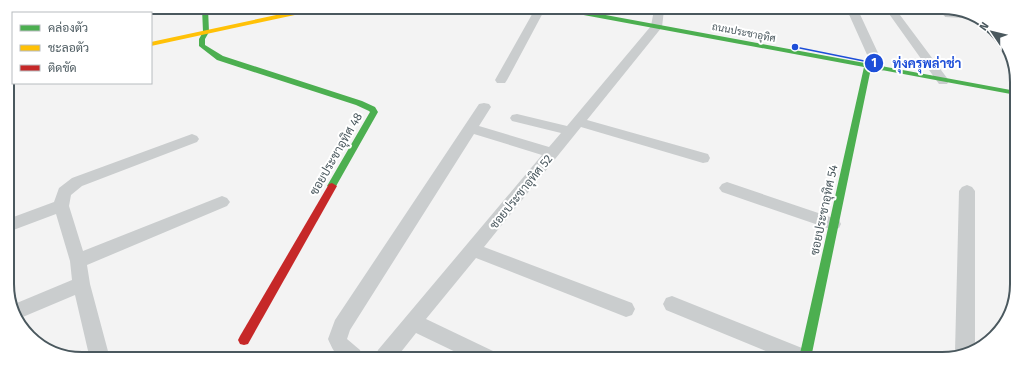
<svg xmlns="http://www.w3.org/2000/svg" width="1024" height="366" font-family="'Fira Sans',Sarabun,sans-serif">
<rect width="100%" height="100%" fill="#f3f3f3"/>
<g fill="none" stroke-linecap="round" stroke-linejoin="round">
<path fill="#cacdce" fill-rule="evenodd" d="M535 9H545L507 80 505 83H497L495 80Z
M654 10H664L662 27 587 120 708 154 710 158 708 162 703 163 581 127 484 247 632 303 635 309 632 315 626 317 476 258 426 319 493 351 496 357H466L416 333 397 357 376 356 378 350 542 155 474 134 350 330 347 339 360 350 362 356C339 356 338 362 328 339L335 320 479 104 484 103 489 104 491 107 479 126 549 147 561 133 512 121 510 118 512 115 517 114 567 126 651 26Z
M847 10H858L885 68 883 71H875L873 68Z
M887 11H897L947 78 949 81 947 84H939Z
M949 12 970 13 979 19 945 17 944 15 945 13Z
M13 71V83H14L11 88 7 89 8 73Z
M192 134 197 136 199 139 197 142 82 186 71 195 69 206 83 251 217 198 222 196 227 198 230 202 227 206 87 265 90 284 109 355H89L75 295 18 319 12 305 72 280 70 261 56 214 8 232V219L54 202 59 188 72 178Z
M727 182 839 220 841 224 839 228 833 230 722 192 719 188 722 184Z
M967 185 972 187 975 191V349L957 355 955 352 959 191 962 187Z
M672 296 812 352 815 358H783L666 310 663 304 666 298Z"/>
<path fill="#4caf50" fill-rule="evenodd" d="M202 8H208L209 32 205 39V45L223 56 362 101 375 107 378 112 335 188 332 189 327 186 370 112 369 111 356 105 217 60 199 46V39L203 32Z
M559 9H573L1016 91V95L871 68 811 358H799L864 67 562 11Z
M13 71V75L7 76 8 72Z"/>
<path fill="#ffc107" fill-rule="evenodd" d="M309 8H321L318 10 151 46V42Z"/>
<path fill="#c62828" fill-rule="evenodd" d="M332 183 337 186 248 344 244 345 240 344 238 340 240 336 329 184Z"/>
</g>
<g text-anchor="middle" stroke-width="4" stroke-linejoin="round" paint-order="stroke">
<g font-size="10" fill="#4a585e" stroke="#fff">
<text transform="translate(744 32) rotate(11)" y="4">ถนนประชาอุทิศ</text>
</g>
<g font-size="12" fill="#4a585e" stroke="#fff">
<text transform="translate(336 154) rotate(-60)" y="4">ซอยประชาอุทิศ 48</text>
<text transform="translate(521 192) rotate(-51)" y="4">ซอยประชาอุทิศ 52</text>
<text transform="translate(824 210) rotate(-78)" y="4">ซอยประชาอุทิศ 54</text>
</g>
</g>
<path d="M0 0H1024V366H0ZM82 14H942A68 68 0 0 1 1010 82V284A68 68 0 0 1 942 352H82A68 68 0 0 1 14 284V82A68 68 0 0 1 82 14Z" fill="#fff" fill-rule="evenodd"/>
<path fill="none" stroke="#4a585e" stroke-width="2" d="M82 14H942A68 68 0 0 1 1010 82V284A68 68 0 0 1 942 352H82A68 68 0 0 1 14 284V82A68 68 0 0 1 82 14Z"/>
<path fill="none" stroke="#1d4ed8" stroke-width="1.5" d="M795 47L874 63"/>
<g fill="#1d4ed8" stroke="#fff" stroke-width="1.5">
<circle cx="795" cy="47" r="4"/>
<circle cx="874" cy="63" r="10"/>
</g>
<g font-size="12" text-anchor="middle" font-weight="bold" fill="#fff">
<text x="874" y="67">1</text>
</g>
<g font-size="13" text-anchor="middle" font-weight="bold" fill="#1d4ed8" stroke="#fff" stroke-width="4" stroke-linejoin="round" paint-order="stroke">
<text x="927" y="68">ทุ่งครุพล่าช่า</text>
</g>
<rect x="12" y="12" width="140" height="72" fill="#ffffff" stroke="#b7bcbf"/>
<rect x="20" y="25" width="20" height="6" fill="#4caf50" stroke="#b7bcbf"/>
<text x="48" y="32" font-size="12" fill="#4a585e">คล่องตัว</text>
<rect x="20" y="45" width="20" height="6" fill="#ffc107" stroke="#b7bcbf"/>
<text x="48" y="52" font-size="12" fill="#4a585e">ชะลอตัว</text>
<rect x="20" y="65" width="20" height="6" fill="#c62828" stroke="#b7bcbf"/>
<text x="48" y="72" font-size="12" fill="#4a585e">ติดขัด</text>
<g transform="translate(992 32) rotate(305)" stroke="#ffffff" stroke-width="3" paint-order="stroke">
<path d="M0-3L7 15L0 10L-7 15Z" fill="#4a585e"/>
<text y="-6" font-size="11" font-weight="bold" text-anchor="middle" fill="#4a585e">N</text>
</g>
</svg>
